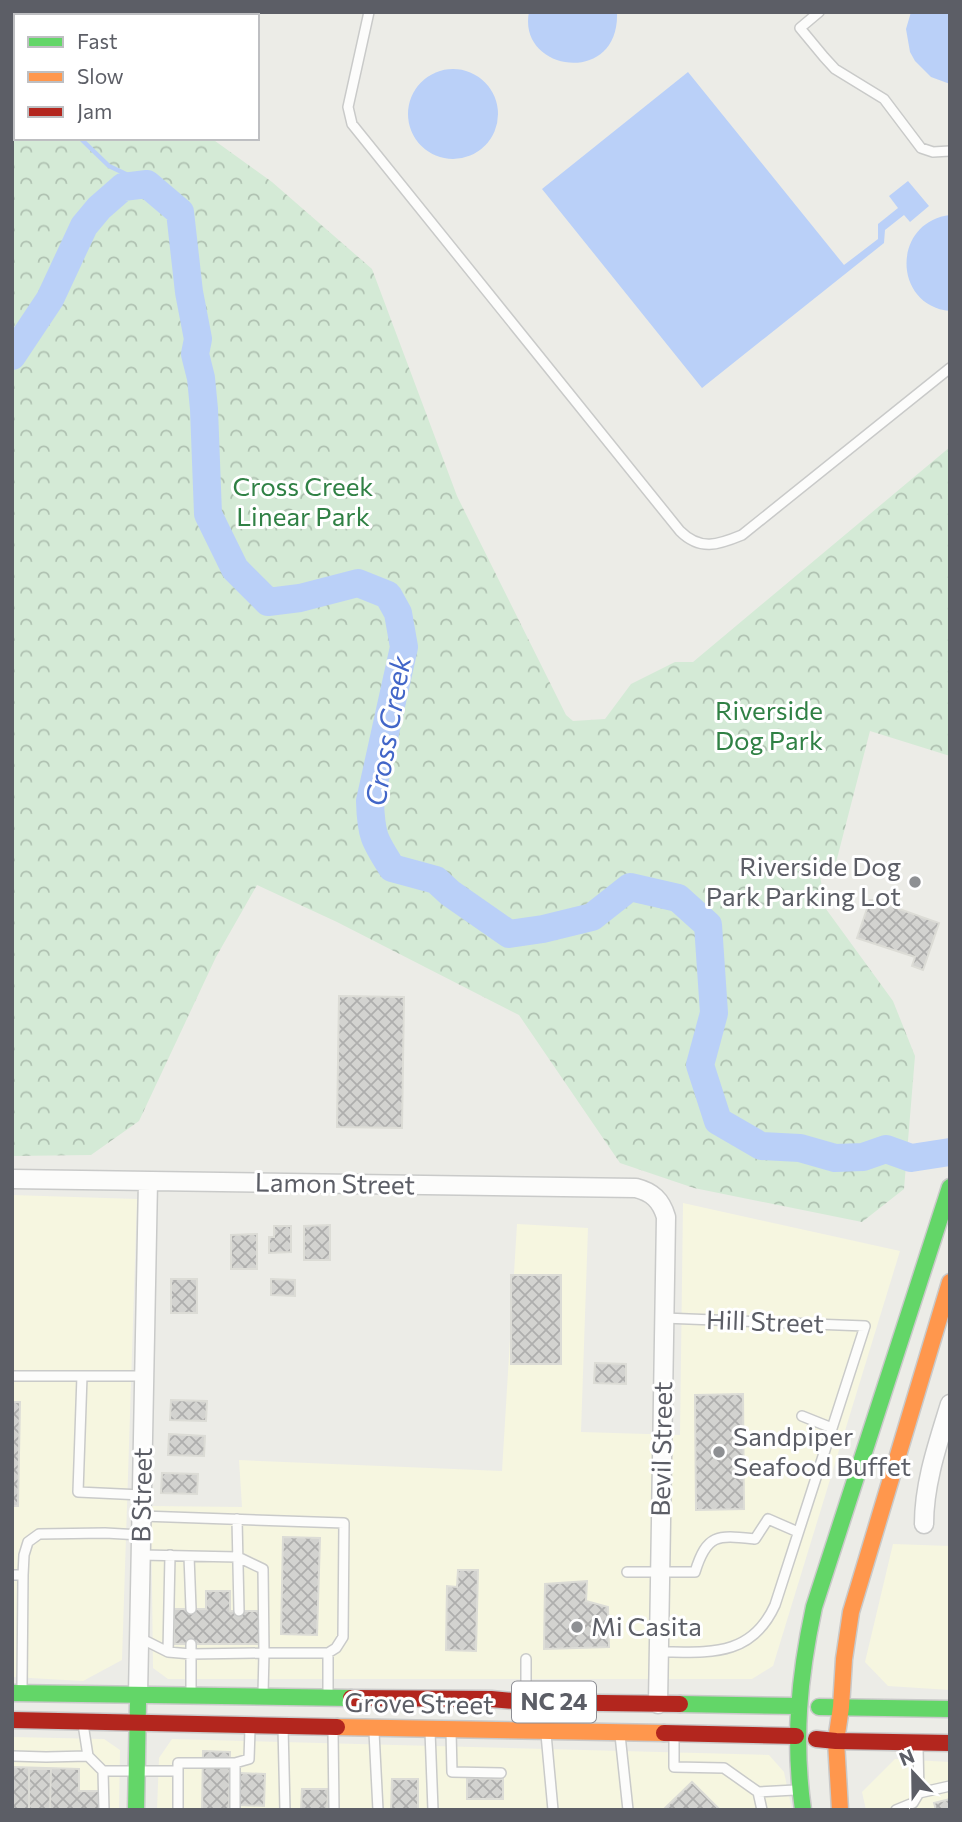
<svg xmlns="http://www.w3.org/2000/svg" width="962" height="1822" font-family="Commissioner,sans-serif">
<defs>
<pattern id="forest-crowns" width="20" height="18" patternUnits="userSpaceOnUse" patternTransform="scale(1.75)"><rect width="20" height="18" fill="#d4ead6"/><path d="M2 6a3 3 0 1 1 6 0M12 15a3 3 0 1 1 6 0" fill="none" stroke="#afc1b1"/></pattern>
<pattern id="building-cross-hatch" width="8" height="8" patternUnits="userSpaceOnUse" patternTransform="scale(1.75)"><rect width="8" height="8" fill="#d3d3d0"/><path d="M0 0l8 8M0 8l8-8" fill="none" stroke="#aeaead"/></pattern>
</defs>
<rect width="100%" height="100%" fill="#ecece7"/>
<path fill="#f6f6e0" d="M12 1195 137 1199 122 1660 83 1681 12 1677Z
M683 1203 900 1251 773 1666 752 1679H168L153 1668 151 1506 242 1507 239 1460 502 1471 517 1224 588 1228 581 1432 680 1435Z
M893 1544 950 1546V1690L888 1686 865 1662Z
M12 1737 104 1739 120 1750 119 1810H12Z
M172 1739 769 1755 784 1772 792 1810H157L159 1758Z
M895 1759 950 1762V1810H866L862 1792Z"/>
<path fill="url(#forest-crowns)" d="M12 12H141L142 16H16V138H211L272 182 372 269 457 496 566 715 573 721 605 719 631 684 675 662H693L950 447V756L870 731 832 878 819 871 826 909 893 1001 915 1056 904 1189 862 1222 694 1188 620 1163 519 1015 337 922 257 885 216 957 139 1121 91 1155 12 1156Z"/>
<path fill="#bad0f8" d="M529 12H617C620 87 517 72 529 12Z
M911 12H950V84L931 77 915 61 910 52 906 29Z
M408 114a45 45 0 1 1 90 0a45 45 0 1 1-90 0Z
M688 72 844 265 878 239V224L898 208 889 196 908 181 929 206 910 222 904 215 885 230 884 243 702 388 542 189Z
M950 215V311C892 305 892 222 950 215Z"/>
<g fill="none" stroke-linecap="round" stroke-linejoin="round">
<path stroke="#bad0f8" stroke-width="4.5" d="M25 12 27 16
M80 138 109 166 147 184"/>
<path stroke="#bad0f8" stroke-width="28" d="M12 356 50 299 84 226 99 208 123 187 147 184 180 212 189 292 198 339 195 354 201 378 204 409 208 514 235 569 268 602 300 598 358 583 388 595 398 613 404 647 370 801C371 835 374 840 392 868L436 880 450 893 509 934 543 929 592 917 630 887 678 898 708 925 714 1013 700 1065 718 1121 761 1146 800 1148 835 1158 863 1157 886 1149 911 1158 950 1152"/>
</g>
<path fill="url(#building-cross-hatch)" stroke="#dcdcd6" stroke-width="2" d="M870 900H874L939 923 923 970 912 966 915 957 857 938Z
M339 996 404 997 402 1128 337 1127Z
M330 1225V1260H304V1226Z
M274 1226H291V1252L269 1253V1237H274Z
M257 1234V1269H231V1235Z
M511 1275H561V1364H511Z
M171 1279H197V1313H171Z
M271 1279 295 1280V1296L271 1295Z
M595 1363 626 1364V1384L594 1383Z
M743 1394 744 1509 696 1510 695 1395Z
M171 1400 207 1401 206 1421 170 1420Z
M12 1402H20L18 1506H12Z
M169 1434 205 1436 204 1456 168 1455Z
M162 1473 198 1474 197 1494 161 1493Z
M283 1537 320 1538 317 1635 281 1634Z
M458 1570H478L476 1651 446 1650 447 1586 457 1587Z
M587 1581 586 1601 608 1607 609 1647 544 1649 545 1584Z
M206 1591H230V1611H259V1644H174V1609H206Z
M203 1751 230 1752 229 1810H202Z
M12 1767 79 1769V1791H100L99 1810H12Z
M29 1769H51L50 1810H29Z
M239 1773 265 1774 264 1806 238 1805Z
M467 1778 503 1779V1799H467Z
M392 1779H418V1810H391Z
M692 1782 720 1810H663Z
M302 1789H328L327 1810H301Z
M950 1799V1810H936L934 1803Z"/>
<g fill="none" stroke-linecap="round" stroke-linejoin="round">
<defs>
<path id="lane" d="M369 12 348 107 352 124 680 531C700 551 718 545 742 535L950 368
M819 12 800 28 824 57 835 69 884 99 921 148 933 152 950 151
M12 1376H144
M82 1376 78 1492 142 1495
M802 1416 832 1428
M142 1516 344 1523 343 1637 336 1648 328 1653V1694
M237 1519 239 1611
M141 1555 238 1557 263 1569 264 1653H328
M170 1555 168 1652 191 1654 264 1653 263 1694
M189 1556 191 1609
M627 1572H695C707 1533 718 1535 755 1539L768 1519 798 1532
M12 1575H23L22 1688
M23 1575 24 1555 28 1542 39 1534 105 1533 141 1535
M140 1638 168 1652
M191 1644V1691
M659 1652C708 1652 751 1658 775 1605L865 1326 664 1318
M526 1699V1659
M83 1724 88 1756 103 1771 104 1810
M283 1727 285 1810
M333 1731 334 1810
M430 1731 433 1810
M451 1731 452 1772 501 1773
M374 1732 378 1810
M546 1734 553 1810
M620 1735 628 1810
M674 1736V1767L724 1768 758 1792 762 1810
M12 1756 46 1757 88 1756
M235 1763 249 1759 250 1729
M103 1771H178
M758 1792 795 1790
M919 1793 950 1786
M178 1810V1763H235V1810
M896 1810 913 1803 919 1793 918 1748"/>
<path id="street" d="M12 1179 636 1188C652 1192 661 1200 666 1217L658 1704
M924 1524C924 1483 938 1443 950 1404
M138 1695 148 1181"/>
<path id="fast" d="M12 1693 351 1698
M680 1704 797 1706
M819 1707 950 1709
M136 1810 138 1703
M803 1810C793 1739 799 1677 814 1607L950 1187"/>
<path id="slow" d="M337 1727 664 1733
M840 1810 836 1741 841 1707 844 1659 851 1612 950 1282"/>
<path id="jam" d="M351 1698 491 1699 525 1702 680 1704
M12 1720 337 1727
M664 1733 796 1736
M816 1739 836 1741 950 1743"/>
</defs>
<use href="#lane" stroke="#c9cac9" stroke-width="12"/>
<use href="#street" stroke="#c9cac9" stroke-width="21"/>
<use href="#fast" stroke="#c9c9c9" stroke-width="19"/>
<use href="#slow" stroke="#c9c9c9" stroke-width="19"/>
<use href="#jam" stroke="#c9c9c9" stroke-width="19"/>
<use href="#lane" stroke="#fcfcfb" stroke-width="9"/>
<use href="#street" stroke="#fcfcfb" stroke-width="18"/>
<use href="#fast" stroke="#63d668" stroke-width="16"/>
<use href="#slow" stroke="#ff974d" stroke-width="16"/>
<use href="#jam" stroke="#b3261e" stroke-width="16"/>
</g>
<g fill="#8e9093" stroke="#fff" stroke-width="2.5">
<circle cx="915" cy="882" r="7"/>
<circle cx="719" cy="1452" r="7"/>
<circle cx="577" cy="1627" r="7"/>
</g>
<g text-anchor="middle" stroke-width="6" stroke-linejoin="round" paint-order="stroke">
<rect fill="#fff" stroke="#8d8e94" stroke-width="2" x="512" y="1681.5" width="84" height="41" rx="5"/>
<g font-size="24" font-weight="bold" fill="#5c5e66">
<text x="554" y="1710">NC 24</text>
</g>
<g font-size="26" fill="#308145" stroke="#fff">
<text x="303" y="496">Cross Creek<tspan x="303" dy="30">Linear Park</tspan></text>
<text x="769" y="720">Riverside<tspan x="769" dy="30">Dog Park</tspan></text>
</g>
<g font-size="26" fill="#5c5e66" stroke="#fff" text-anchor="start">
<text x="901" y="876" text-anchor="end">Riverside Dog<tspan x="901" dy="30">Park Parking Lot</tspan></text>
<text x="733" y="1446">Sandpiper<tspan x="733" dy="30">Seafood Buffet</tspan></text>
<text x="591" y="1636">Mi Casita</text>
</g>
<g font-size="26" fill="#5c5e66" stroke="#fff">
<text transform="translate(335 1184) rotate(1)" y="9">Lamon Street</text>
<text transform="translate(765 1322) rotate(2)" y="9">Hill Street</text>
<text transform="translate(662 1449) rotate(-89)" y="9">Bevil Street</text>
<text transform="translate(142 1495) rotate(-89)" y="9">B Street</text>
<text transform="translate(419 1704) rotate(1)" y="9">Grove Street</text>
</g>
<g font-size="28" font-style="italic" fill="#4266c8" stroke="#fff">
<text transform="translate(388 731) rotate(-80)" y="10">Cross Creek</text>
</g>
</g>
<rect width="962" height="1822" fill="none" stroke="#5c5e66" stroke-width="28"/>
<rect x="14" y="14" width="245" height="126" fill="#ffffff" stroke="#bebfc2" stroke-width="2"/>
<rect x="28" y="37" width="35" height="10" fill="#63d668" stroke="#bebfc2" stroke-width="2"/>
<text x="77" y="49" font-size="21" fill="#5c5e66">Fast</text>
<rect x="28" y="72" width="35" height="10" fill="#ff974d" stroke="#bebfc2" stroke-width="2"/>
<text x="77" y="84" font-size="21" fill="#5c5e66">Slow</text>
<rect x="28" y="107" width="35" height="10" fill="#b3261e" stroke="#bebfc2" stroke-width="2"/>
<text x="77" y="119" font-size="21" fill="#5c5e66">Jam</text>
<g transform="translate(913 1773) rotate(338)" stroke="#ffffff" stroke-width="5" paint-order="stroke">
<path d="M0-5L12 26L0 18L-12 26Z" fill="#5c5e66"/>
<text y="-10" font-size="19" font-weight="bold" text-anchor="middle" fill="#5c5e66">N</text>
</g>
</svg>
